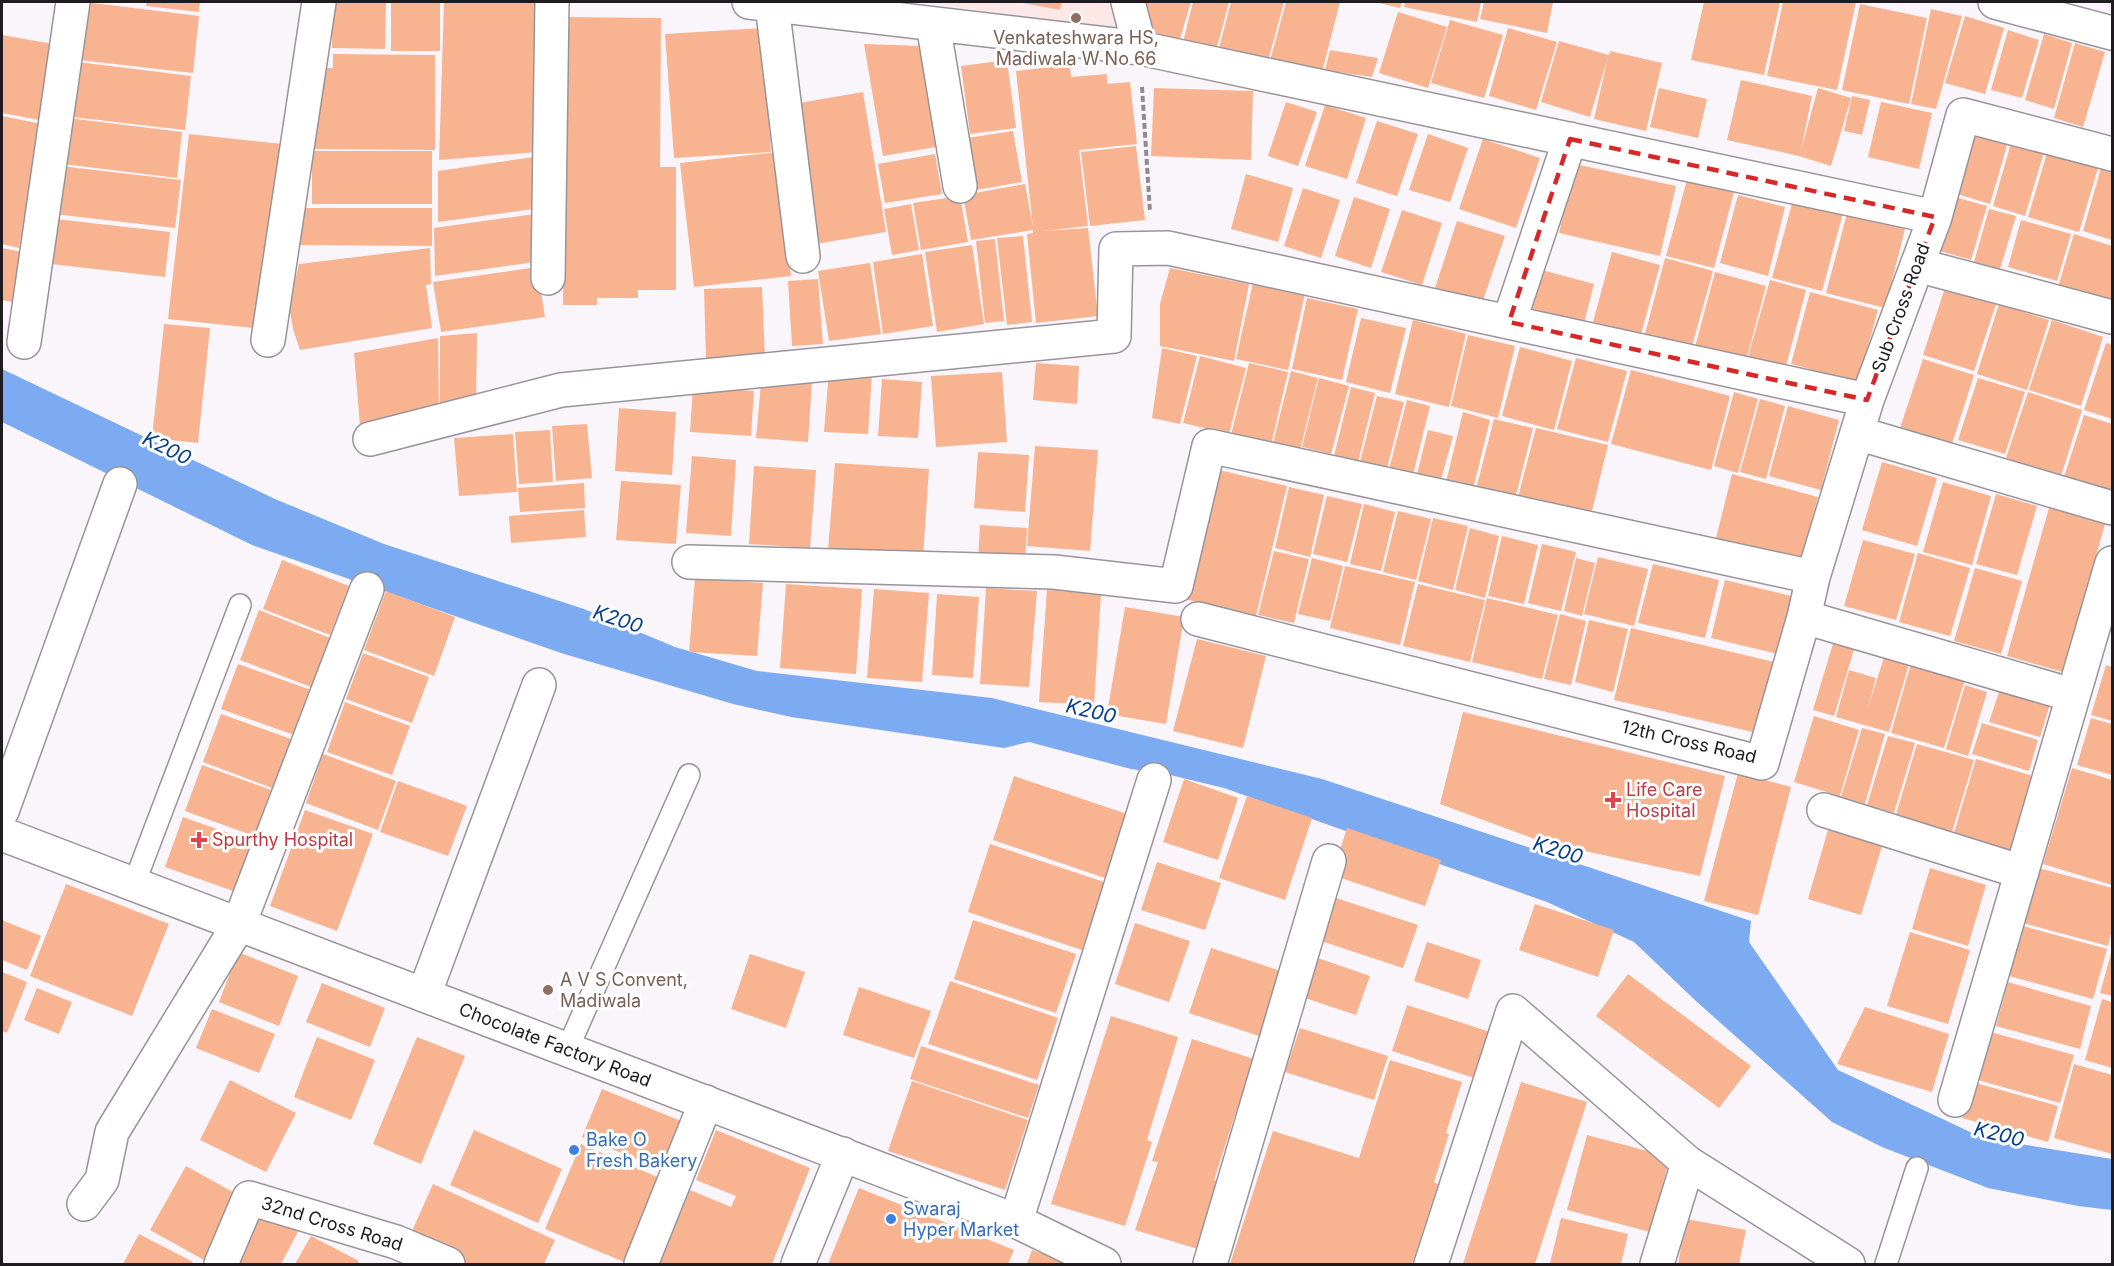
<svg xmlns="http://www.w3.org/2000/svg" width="2114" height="1266" font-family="Inter,sans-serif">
<rect width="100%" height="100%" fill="#faf5fb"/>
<path fill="#fde7e7" d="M925 2H1120L1129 34Z"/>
<path fill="#7dabf2" d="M2 369 275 499 384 544 584 609 675 647 757 671 992 698 1322 779 1751 921 1749 942 1838 1070 1983 1138 2112 1159V1210L2078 1206 1988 1188 1882 1147 1832 1122 1697 1002 1634 942 1547 902 1224 788 1166 774 1131 769 1029 742 1004 748 791 717 733 704 561 653 252 545 2 422Z"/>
<path fill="#f8b490" d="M85 2 199 16 193 73 79 60Z
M147 2H200L199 12 146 6Z
M332 2H386L385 49 332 48Z
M391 2H440V51H391Z
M444 2H539L538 152 439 160Z
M1018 2H1062L1060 10Z
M1138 2H1191L1179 42 1149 35Z
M1193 2H1229L1216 51 1183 42Z
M1231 2H1284L1268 61 1219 48Z
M1286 2H1340L1322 72 1270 61Z
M1375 2H1402L1400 8Z
M1405 2H1481L1477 22 1404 7Z
M1484 2H1553L1547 33 1480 19Z
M1704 2H1780L1764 75 1691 60Z
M1783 2H1856L1837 90 1767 76Z
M1860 4 1927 18 1909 104 1842 90Z
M1931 9 1962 16 1936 109 1911 104Z
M1398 12 1447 27 1428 88 1379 73Z
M1965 16 2004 28 1985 94 1945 83Z
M565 17 661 18 660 167H676V290H638V298H597V305H563Z
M1450 20 1503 35 1484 98 1431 83Z
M763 28 771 152 674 158 665 34Z
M1508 28 1557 42 1536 110 1489 96Z
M2008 30 2039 40 2022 98 1991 90Z
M2044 34 2072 43 2054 109 2025 100Z
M2 35 53 44 39 120 2 113Z
M1559 41 1609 55 1610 51 1662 63 1646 131 1594 119 1608 57 1590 117 1541 102Z
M2075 43 2105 52 2083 127 2054 118Z
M864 44 923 46 936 147 883 156Z
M1330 50 1378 58 1372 77 1325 70Z
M333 54 435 55V150L310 149 315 68H333Z
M1007 60 1016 128 970 134 961 66Z
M78 62 191 76 185 130 72 117Z
M1070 65 1071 77 1107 74V84L1130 82 1137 144 1079 150 1088 226 1043 231 1088 228 1098 316 1036 323 1027 234 1033 233V230L971 240 963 195 1025 184 1033 227 1016 71Z
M1741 80 1812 96 1801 150 1818 88 1851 98 1831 166 1799 156 1727 140Z
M1154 88 1253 91 1251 160 1151 156Z
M1659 88 1707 99 1698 138 1650 127Z
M863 92 886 232 816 244 793 104Z
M1852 96 1870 100 1862 135 1844 131Z
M1286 102 1317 112 1298 166 1268 156Z
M1881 102 1932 113 1919 169 1868 157Z
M1325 105 1366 118 1347 179 1305 166Z
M2 116 42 124 19 248 2 244Z
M68 118 182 132 177 178 63 164Z
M1377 121 1418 134 1397 196 1356 183Z
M1013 131 1022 182 976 190 967 138Z
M1975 133 2008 142 1990 204 1957 194Z
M189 134 283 144 263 329 168 319Z
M1428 134 1468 148 1450 202 1409 190Z
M1483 139 1540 158 1516 228 1459 209Z
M2011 143 2044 152 2025 216 1993 206Z
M1136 146 1145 220 1090 226 1081 152Z
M312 151H432V204H312Z
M778 152 791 276 694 287 680 163Z
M2047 153 2098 168 2079 232 2028 217Z
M935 154 942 194 885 203 878 164Z
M540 156 541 208 438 222V171Z
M1575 164 1676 186 1660 256 1559 233Z
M60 166 181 180 175 228 54 214Z
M2101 168 2112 171V240L2083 231Z
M1246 174 1293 188 1278 242 1231 229Z
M1687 180 1734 192 1714 268 1666 256Z
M1303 188 1340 200 1321 258 1284 246Z
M1738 195 1785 207 1768 276 1720 263Z
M960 196 968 242 921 250 913 203Z
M1354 197 1390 209 1371 268 1335 256Z
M1955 197 1987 206 1971 260 1940 251Z
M1793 200 1843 213 1822 291 1772 278Z
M911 204 919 250 892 255 884 209Z
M296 208H432V246L296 245Z
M1989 209 2016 216 2000 269 1974 262Z
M1402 210 1442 223 1422 285 1381 272Z
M1848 210 1906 225 1885 308 1826 293Z
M534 214 542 261 435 276 434 228Z
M56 219 170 232 165 277 51 264Z
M2021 220 2071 234 2057 281 2008 267Z
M1457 221 1505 236 1481 306 1434 291Z
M2074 234 2112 246V303L2058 287Z
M1023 236 1032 322 1007 325 997 238Z
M995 239 1004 321 985 323 976 241Z
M972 245 984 324 937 332 925 252Z
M2 248 22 252 12 302 2 300Z
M430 248 431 284 426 285 432 328 300 350 293 329 289 306 299 264Z
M1612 252 1660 265 1641 334 1593 322Z
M922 254 933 326 883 334 873 262Z
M1665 258 1713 271 1692 346 1645 334Z
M870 263 881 334 829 341 818 271Z
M537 267 545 317 441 332 433 282Z
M1170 268 1249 284 1234 361 1160 346V304Z
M1542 270 1594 284 1584 323 1532 309Z
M1715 272 1766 286 1746 361 1695 347Z
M818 279 823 344 792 346 788 281Z
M1770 280 1806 290 1785 370 1747 360Z
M1253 283 1305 294 1288 370 1236 359Z
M762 287 765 358 706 360 704 289Z
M1945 288 1996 304 1974 371 1923 355Z
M1810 292 1878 310 1858 382 1791 364Z
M1307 298 1358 309 1342 380 1292 369Z
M1999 304 2049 320 2027 390 1977 374Z
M1361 318 1406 328 1390 393 1346 382Z
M1413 320 1466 334 1449 407 1395 394Z
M2052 320 2103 337 2081 406 2029 390Z
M164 324 210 328 198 443 152 438Z
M477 333 476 408 440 411V336Z
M1468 335 1515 346 1498 418 1451 406Z
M438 338 439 412 360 426 354 353Z
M2106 343 2112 345V419L2084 410Z
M1520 347 1572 361 1554 430 1502 416Z
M1162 348 1197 356 1180 424 1152 418Z
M1200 356 1246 368 1229 434 1183 423Z
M1576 358 1627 371 1608 442 1557 429Z
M1923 359 1974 375 1952 444 1900 428Z
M1036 363 1079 366 1077 404 1033 400Z
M1249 363 1288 372 1271 445 1231 435Z
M829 370 872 373 868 434 824 432Z
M1631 370 1730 396 1711 470 1611 444Z
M1291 371 1318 378 1300 450 1273 443Z
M1002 372 1007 442 936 447 931 376Z
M1319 378 1349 386 1331 454 1302 447Z
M1978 378 2025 392 2005 454 1958 440Z
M882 379 922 382 918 438 878 436Z
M812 382 808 442 756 438 761 383Z
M693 386 754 391 751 436 690 432Z
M1351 387 1375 393 1358 462 1334 456Z
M1734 392 1758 399 1738 473 1714 466Z
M2028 392 2082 410 2059 482 2004 464Z
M1377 396 1404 402 1387 468 1360 462Z
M1760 399 1785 406 1766 479 1740 472Z
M1407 400 1430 406 1413 475 1389 469Z
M1788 406 1839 420 1821 490 1769 476Z
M619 408 676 412 672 475 615 471Z
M1463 412 1490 420 1473 489 1446 482Z
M2084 415 2112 424V495L2063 480Z
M1494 419 1533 428 1515 499 1476 489Z
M587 424 592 478 556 481 552 426Z
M1536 428 1608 445 1590 519 1517 501Z
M550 430 553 482 519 484 515 432Z
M1428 430 1453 436 1441 480 1417 474Z
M513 434 517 492 459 496 454 438Z
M1035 446 1098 450 1090 551 1027 546Z
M978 452 1029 455 1025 512 974 508Z
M692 456 736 460 731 536 686 533Z
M1882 462 1937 478 1917 546 1862 530Z
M835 463 929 469 923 557 828 550Z
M754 466 816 470 810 548 749 544Z
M1215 469 1287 486 1256 616 1184 599Z
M1732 474 1818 497 1800 564 1715 542Z
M621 481 681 485 676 544 616 540Z
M1943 482 1991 496 1972 565 1923 552Z
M584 483 585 508 520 512 518 488Z
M1289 487 1324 495 1310 557 1275 548Z
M1996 494 2037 506 2017 575 1976 564Z
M1327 496 1362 504 1347 562 1313 554Z
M1364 504 1395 512 1381 571 1350 564Z
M2049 508 2105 524 2063 672 2007 656Z
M584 510 586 537 511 543 509 516Z
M1398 511 1431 519 1416 580 1383 572Z
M1433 518 1468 526 1453 590 1418 581Z
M980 525 1027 528 1025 563 978 560Z
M1470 528 1499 536 1485 598 1455 590Z
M1502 536 1538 545 1524 604 1488 596Z
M1863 540 1915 554 1896 620 1844 606Z
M1542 544 1576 552 1561 611 1528 603Z
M1274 551 1309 559 1294 623 1258 615Z
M1918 553 1970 568 1950 636 1899 622Z
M1598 557 1648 569 1634 626 1584 614Z
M1312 558 1343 566 1330 621 1298 614Z
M1576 558 1595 563 1582 616 1564 611Z
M282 560 349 586 330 635 263 609Z
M1653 564 1719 580 1705 638 1638 623Z
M1345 566 1415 582 1400 645 1330 628Z
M1975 568 2022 581 2001 654 1954 641Z
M695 578 763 583 757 656 689 652Z
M1725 580 1791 596 1778 654 1711 638Z
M786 584 862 589 856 674 780 668Z
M1418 584 1485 600 1470 662 1403 646Z
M986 588 1037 591 1029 687 980 684Z
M874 589 929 593 922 682 867 678Z
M1047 589 1101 593 1094 705 1039 702Z
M386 591 455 617 434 676 364 650Z
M937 594 979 597 973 678 932 675Z
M1487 598 1558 615 1542 679 1472 662Z
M1125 607 1184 617 1166 724 1107 714Z
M259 610 330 638 311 687 240 660Z
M1560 614 1586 621 1571 685 1544 679Z
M1589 620 1628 629 1613 692 1575 682Z
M1631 628 1774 662 1757 733 1614 700Z
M1835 637 1856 643 1834 716 1813 710Z
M1197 639 1266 656 1243 748 1173 731Z
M363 653 429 677 412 723 346 699Z
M1885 654 1910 661 1889 732 1836 717 1849 670 1876 678 1868 708Z
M1912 660 1966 676 1944 748 1891 733Z
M238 664 311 690 294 735 221 709Z
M2106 665 2112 667V721L2091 715Z
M1965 685 1987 692 1968 756 1946 749Z
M2000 689 2050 704 2040 737 1989 722Z
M345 702 410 726 392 775 327 752Z
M1463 712 1725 776 1700 876 1543 842 1440 804Z
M221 714 291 739 272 788 203 762Z
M1814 716 1859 730 1840 796 1794 782Z
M2091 718 2112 724V775L2077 765Z
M1982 723 2038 740 2029 771 1972 754Z
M1862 728 1885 734 1865 804 1841 797Z
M1888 736 1915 743 1894 813 1867 805Z
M1917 744 1974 760 1951 835 1895 818Z
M323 754 396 781 378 830 306 803Z
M1976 759 2033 776 2010 853 1953 836Z
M202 765 271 790 254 836 185 811Z
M2072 768 2112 780V885L2043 864Z
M1738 773 1791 787 1758 915 1704 901Z
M1014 776 1127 814 1105 878 993 840Z
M1184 779 1238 798 1218 860 1163 842Z
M398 781 467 806 448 856 380 832Z
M1247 796 1312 818 1285 900 1219 878Z
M305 810 373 834 337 931 270 906Z
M183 817 254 842 236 892 165 867Z
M1347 828 1441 860 1425 906 1332 875Z
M1828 830 1882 846 1861 915 1808 899Z
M990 844 1104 882 1082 950 968 912Z
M1157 862 1221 883 1205 930 1141 910Z
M1930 868 1986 885 1968 946 1912 929Z
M2039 868 2112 888V930L2108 946 2023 923Z
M66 884 169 924 132 1016 30 976Z
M1327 895 1418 925 1403 968 1312 938Z
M1535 904 1614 930 1598 977 1519 950Z
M2 920 41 936 27 970 2 960Z
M973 920 1076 954 1056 1013 954 979Z
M1135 923 1190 941 1169 1002 1115 984Z
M2023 926 2107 949 2093 999 2009 976Z
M1910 932 1970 950 1948 1024 1887 1006Z
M1427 942 1481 960 1468 999 1414 981Z
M1211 948 1281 971 1259 1036 1189 1013Z
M2112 950V996L2100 993Z
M238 952 298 976 279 1026 219 1002Z
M750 954 805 972 786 1028 731 1009Z
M1312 956 1370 976 1356 1015 1299 996Z
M2 972 27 982 7 1033 2 1031Z
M1628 974 1751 1066 1719 1108 1596 1016Z
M950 981 1058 1018 1037 1080 928 1044Z
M2008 982 2091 1006 2080 1049 1996 1026Z
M322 983 385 1008 370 1047 306 1022Z
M859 987 931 1011 914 1058 843 1035Z
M37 988 72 1002 59 1034 24 1020Z
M2102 999 2112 1002V1068L2085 1060Z
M1407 1005 1490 1032 1474 1078 1392 1051Z
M1865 1007 1949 1034 1932 1092 1837 1064Z
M212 1009 275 1034 259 1073 196 1048Z
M1111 1016 1178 1037 1147 1140 1152 1142 1125 1226 1051 1204Z
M1300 1028 1388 1056 1374 1100 1285 1072Z
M1987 1031 2074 1055 2060 1103 1974 1079Z
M317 1037 375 1060 351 1120 294 1097Z
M417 1037 465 1056 421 1164 373 1144Z
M1192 1039 1257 1060 1241 1110 1237 1109 1214 1180 1222 1183 1201 1250 1135 1230 1158 1162 1152 1161Z
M921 1046 1039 1085 1028 1118 910 1079Z
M1390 1060 1462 1082 1446 1133 1449 1134 1434 1182 1438 1184 1412 1264H1230L1273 1131 1359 1158Z
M2074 1064 2112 1075V1154L2054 1138Z
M230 1080 296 1113 266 1172 200 1140Z
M912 1081 1028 1120 1005 1190 888 1151Z
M1521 1082 1587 1102 1535 1264H1463Z
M1972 1082 2058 1106 2048 1142 1962 1118Z
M602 1089 686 1123 666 1171 582 1137Z
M474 1130 562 1169 538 1223 450 1185Z
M716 1130 810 1168 772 1264H659L690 1190 731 1207 736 1196 696 1180Z
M1587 1135 1670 1157 1650 1232 1567 1210Z
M581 1144 669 1182 629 1264 545 1229Z
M186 1166 240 1196 204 1260 150 1230Z
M433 1184 555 1240 544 1264H463L408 1240Z
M859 1188 1014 1250 1008 1264H828Z
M255 1208 299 1230 281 1264H226Z
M1561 1218 1628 1234 1621 1264 1550 1263Z
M1686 1219 1746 1230 1739 1264H1678Z
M139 1234 193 1262 191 1264H123Z
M311 1236 359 1261 357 1264H295Z
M1032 1250 1071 1264H1027Z"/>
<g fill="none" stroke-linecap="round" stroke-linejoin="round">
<defs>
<path id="service" d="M134 884 240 605
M567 1050 689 775
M1886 1264 1917 1168"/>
<path id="minor" d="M749 2 1140 48 1935 217
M1128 2 1140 48
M1995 2 2112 33
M772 5 803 256
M933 24 960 186
M1917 265 2112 317
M548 278 552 2
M1509 322 1570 139
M268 340 319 2
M24 342 73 2
M1857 433 2112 508
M370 439 561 390 1114 336 1116 249 1168 248 1867 400
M689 562 1054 572 1176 586 1209 446 1813 577
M1804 617 2072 695
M1198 619 1762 763 1804 617 1813 577 1867 400 1935 217 1963 115 2112 154
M1824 810 2022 872
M2 811 120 484
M424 995 539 685
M1955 1100 2112 563
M84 1204 102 1180 112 1132 239 924 367 589
M1016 1221 1154 780
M221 1264 249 1198 396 1242 448 1264
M641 1264 706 1102
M798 1264 843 1154
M1210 1264 1329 861
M1431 1264 1513 1011 1688 1163 1848 1264
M1657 1264 1688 1163"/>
<path id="tertiary" d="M2 834 1016 1221 1104 1264"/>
</defs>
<use href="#service" stroke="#99949a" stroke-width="24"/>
<use href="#minor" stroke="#99949a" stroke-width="36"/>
<use href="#tertiary" stroke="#99949a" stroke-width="36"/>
<path stroke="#8f8c90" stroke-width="4" stroke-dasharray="6 3" stroke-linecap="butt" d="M1142 87 1150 212"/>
<use href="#service" stroke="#fff" stroke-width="21"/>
<use href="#minor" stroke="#fff" stroke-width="33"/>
<use href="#tertiary" stroke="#fff" stroke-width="33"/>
</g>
<path fill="none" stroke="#d62828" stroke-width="4.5" stroke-dasharray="12 8" stroke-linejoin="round" d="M1570 139 1935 217 1867 400 1509 322Z"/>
<g fill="#8d6e63" stroke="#fff" stroke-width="2">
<circle cx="1076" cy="18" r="6"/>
<circle cx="548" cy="990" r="6"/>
</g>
<g fill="#e0444e" stroke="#fff" stroke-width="2">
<path d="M1610 791h6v6h6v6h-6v6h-6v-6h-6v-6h6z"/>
<path d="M196 831h6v6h6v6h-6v6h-6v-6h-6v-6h6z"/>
</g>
<g fill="#3f7fe0" stroke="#fff" stroke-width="2">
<circle cx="574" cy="1150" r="6"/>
<circle cx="891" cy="1219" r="6"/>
</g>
<g text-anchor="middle" stroke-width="6" stroke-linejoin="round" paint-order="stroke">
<g font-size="18" fill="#785e54" stroke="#fff">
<text x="1076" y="44">Venkateshwara HS,<tspan x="1076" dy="21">Madiwala W No 66</tspan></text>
<text x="560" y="986" text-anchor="start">A V S Convent,<tspan x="560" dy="21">Madiwala</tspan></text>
</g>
<g font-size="18" fill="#1e1c1f" stroke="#fff">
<text transform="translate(1901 308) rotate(-70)" y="6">Sub Cross Road</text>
<text transform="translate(1689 742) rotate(13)" y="6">12th Cross Road</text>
<text transform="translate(555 1045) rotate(21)" y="6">Chocolate Factory Road</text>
<text transform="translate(332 1224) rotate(17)" y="6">32nd Cross Road</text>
</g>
<g font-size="18" fill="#be3a42" stroke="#fff" text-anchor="start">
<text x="1626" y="796">Life Care<tspan x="1626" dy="21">Hospital</tspan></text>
<text x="212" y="846">Spurthy Hospital</text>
</g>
<g font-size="18" fill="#366cbe" stroke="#fff" text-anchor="start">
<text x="586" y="1146">Bake O<tspan x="586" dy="21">Fresh Bakery</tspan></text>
<text x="903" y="1215">Swaraj<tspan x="903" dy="21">Hyper Market</tspan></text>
</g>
<g font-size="20" font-style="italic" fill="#053e90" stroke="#fff">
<text transform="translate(167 448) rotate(26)" y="7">K200</text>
<text transform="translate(618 619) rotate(18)" y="7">K200</text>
<text transform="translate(1091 711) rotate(13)" y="7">K200</text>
<text transform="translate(1558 850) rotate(17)" y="7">K200</text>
<text transform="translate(1999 1134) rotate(14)" y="7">K200</text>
</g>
</g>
<rect width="2114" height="1266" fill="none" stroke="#1e1c1f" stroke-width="6"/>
</svg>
